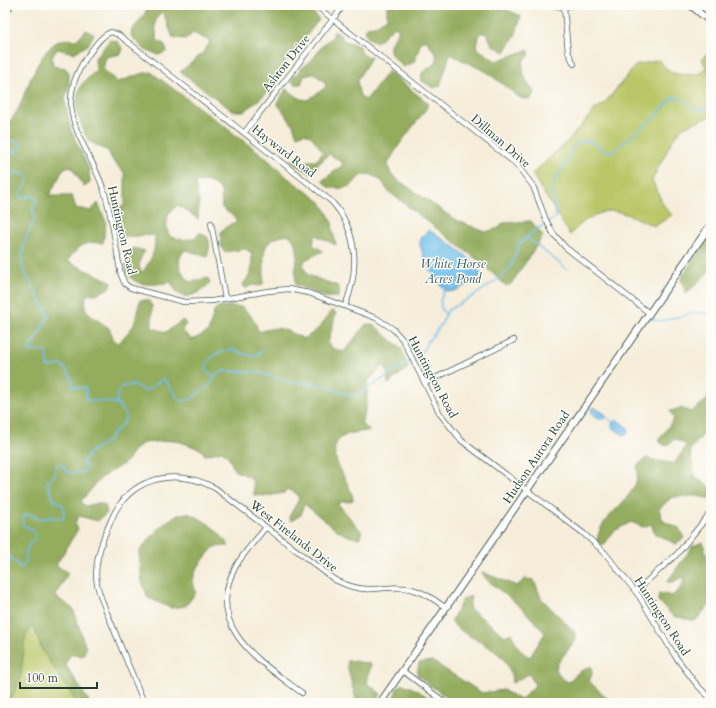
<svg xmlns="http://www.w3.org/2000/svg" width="716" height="708" font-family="Cardo,serif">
<rect width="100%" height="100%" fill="#fdfcf7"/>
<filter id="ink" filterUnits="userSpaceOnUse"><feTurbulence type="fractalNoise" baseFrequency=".025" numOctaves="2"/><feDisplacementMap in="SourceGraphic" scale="8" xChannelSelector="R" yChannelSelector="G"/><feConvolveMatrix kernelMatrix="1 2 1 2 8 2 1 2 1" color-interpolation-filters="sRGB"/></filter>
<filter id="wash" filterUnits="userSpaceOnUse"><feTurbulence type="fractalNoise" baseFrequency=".012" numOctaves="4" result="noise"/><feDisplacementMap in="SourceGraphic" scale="16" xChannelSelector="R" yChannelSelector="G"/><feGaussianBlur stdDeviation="0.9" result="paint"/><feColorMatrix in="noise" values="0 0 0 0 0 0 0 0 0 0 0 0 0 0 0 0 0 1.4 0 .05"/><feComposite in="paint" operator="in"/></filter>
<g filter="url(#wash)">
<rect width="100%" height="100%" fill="#f6edda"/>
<path fill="#bac769" stroke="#6c824e" d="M711 50V116L683 127 672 141 652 180 664 206 672 215 655 226C644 222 621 210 610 211 594 212 579 224 570 235L532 174 570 139 595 109 603 105 636 65 659 60C672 77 680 75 700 74L706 67 702 59Z
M33 624 42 650 77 703H5V698H11L20 680 25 638Z"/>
<path fill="#93ac5d" stroke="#597448" d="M149 5H303L314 13 319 20 284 63 278 73 274 87 245 111H233L180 72C191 62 205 55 210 41L193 33 186 39 173 38 163 12C152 17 156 29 157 40L164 44 167 51 159 55 145 50 131 36 132 30 143 17Z
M387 5H496L521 16 516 34 505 52 492 45 487 33H480L476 44 478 49 496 61 528 50 530 55 523 61C522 74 525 81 534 90V93L530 100 520 98 487 72 450 54 440 86 433 88 421 80 422 73 437 62 436 54 426 40 421 42 414 62 403 67 390 53V44L399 30 395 26 376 43 367 37 365 31 367 27 374 26 387 18Z
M86 30 94 34 88 45 74 53 57 49 52 57 53 66 65 68 69 72V83L65 101 71 131 89 169 90 183 84 187 71 166 64 168 49 196H72L76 208 91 211 98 203 106 222 103 243C82 241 80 246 67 261L112 282 109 288 99 293 86 295 85 308 90 315 109 328 114 340 119 343 134 325 140 300H148L152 306V328L166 332 183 320 186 324 182 330 192 340 208 332 215 309 228 306 242 307 253 318 259 332C280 324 285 330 304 339L318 329 332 310 336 313 328 343 334 349 344 352 366 324 375 326 401 348 408 368 388 384 387 369 383 366 368 381 366 408 361 424 370 431C363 432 352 432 346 435 317 449 352 480 353 500L348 502 343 501 338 504 362 532 359 538C338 537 320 515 304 504L301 515 291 521 289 517 299 499 296 493 287 489 284 493 267 496 254 495C253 475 252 478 235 471L228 456 222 451 205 455 200 449 175 440 143 443 133 451 126 462 101 478 81 501 85 506 98 503 105 505 107 513 98 521 79 516 75 523 78 529 56 565 68 573 55 596 73 609 86 648 83 656 71 654 65 664 90 703H77L42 650 33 624 25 638 20 680 11 698H5V129C10 121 17 113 20 105 27 88 42 43 63 40 67 39 72 40 76 40Z
M333 32H338L343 40 359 46C361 53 364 58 372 56L357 80 359 93 362 98 366 100 388 71 428 103 426 109 399 145 388 163 390 172 398 180 454 219 485 232 499 228 503 223 531 221 543 236 511 284 506 286 479 261 415 212 388 191 382 181 370 174 360 176 351 186 338 189 328 187 322 181 344 164 329 154 310 173 293 163 291 160 296 158 305 161H316L323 152 312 137 305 133 297 136 293 125 277 103 286 89 301 99 308 100 326 87 324 81 314 74 304 76 301 84H295L291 81C296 72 304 67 311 60 321 51 319 45 333 37Z
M110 40 117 41 123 49 121 54 106 57 103 69 117 82C129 79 139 73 151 72L264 156 288 178 321 202 333 223 332 228 336 245 315 235 313 245 323 251 305 260 303 266 308 275 338 286 340 291 338 297H325L296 285C292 268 305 249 289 235 254 239 267 259 263 284L260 286 252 285 247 288 242 286 251 273 252 254 246 249 224 252 221 245V231L231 224 236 222V218L222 208 221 190C212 182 207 180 195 182L199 203 198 219 178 205 168 214C167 222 165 230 171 237 183 240 191 242 200 233 212 235 210 248 207 257 198 255 193 251 185 250 174 262 181 272 190 282L208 278 210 283C203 290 187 302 178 293 175 290 173 286 171 282 157 284 134 289 127 272 125 267 127 259 127 253L134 248 145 251 141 257 139 267 142 273C151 260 156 252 155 235L120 237V207L125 205V174L113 161 108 151 90 142 85 134 76 111 78 93 82 84 96 70 95 58Z
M711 233V269L686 294 681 279Z
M711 397V417L705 424 706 431 690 450 695 476 711 488V499L697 496 672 497 659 509 663 521 679 528 684 538 676 544 655 534 651 524 643 527 631 522 614 531 604 545 597 541C598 536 599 530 602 526 614 507 642 492 637 466L646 458 674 464 687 445 675 439 666 446 658 441 674 419 670 411 681 408 691 412Z
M187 513C205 519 218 530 229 546L214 547C203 561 187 574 196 592L186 606 171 608 148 598 142 582 139 552C153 536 166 515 187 513Z
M703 542 708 560H711V603L695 621 673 616 658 601 659 593 672 596 679 590 684 582 682 577 673 582H667L693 546Z
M482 572 517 586 525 579 534 580 541 598 574 631 576 639 558 663 556 669 560 677 568 682 579 672 591 666 592 674 589 681 612 703H454L417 675 419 663 432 661 482 693 503 690 521 700 535 685 529 674 512 683C511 647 472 644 451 622L463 599 471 596 469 608 505 636 511 633C516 643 520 653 530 657L545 633 523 609 486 579Z
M348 660 371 664 367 683 381 694 375 703H352L356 700 347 665Z
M403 684 417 690 437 703H393L397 688Z"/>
<path fill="#71c0ec" stroke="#487e90" d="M429 230C444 240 475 258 481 274 479 280 473 282 467 285 461 288 453 293 447 291 438 288 420 252 420 243 421 237 424 234 429 230Z
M594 407 605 414 606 418C600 421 592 416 591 411Z
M617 420 628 428V432L625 435 622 434 612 427V423Z"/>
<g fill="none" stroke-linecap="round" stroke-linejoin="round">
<path stroke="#71c0ec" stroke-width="1.5" d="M5 140 17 141 23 146 5 157
M5 170 8 173 26 174 28 179 20 195 22 199 30 195 37 198 33 209 35 218 23 245 22 267 49 316 28 351H45L48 361 47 367 62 365C68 372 73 377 73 387L86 388V400L107 402 117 404
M549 222 556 217C556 208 552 199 552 190 553 177 562 172 567 162 571 154 572 143 583 141 593 140 599 148 608 152L616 149 657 115 673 97 681 99 699 111 711 107
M527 238 567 269
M445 290C439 299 439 308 446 315
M651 319 661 321 698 312 711 315
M214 376 207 372C202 358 222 351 232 349 242 352 254 362 262 350
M606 417 613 422
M5 540 7 554 21 568 25 565 26 552 29 544 36 537 33 530C26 527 18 525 25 515L30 514 38 519 50 517 63 519 64 513 63 505 54 500 47 482C49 480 52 479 54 475 57 469 53 465 62 464L68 473 84 472 87 466 82 463 92 450 107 442 114 432 123 424 126 416 116 401 118 392 123 386 134 385 146 391 163 379C171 384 173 396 182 401L191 399 211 384 216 375 224 371 258 372 288 382 308 383 326 386 351 396 361 393 420 355C425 350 424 345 428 341 438 330 442 324 448 310 467 300 487 289 504 274 515 264 513 259 518 247 521 241 539 226 546 224"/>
</g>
</g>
<g filter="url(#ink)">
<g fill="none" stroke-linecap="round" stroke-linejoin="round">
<defs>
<path id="street" d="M315 5 516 164 533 186 546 220 553 233 565 247 649 313
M551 5 564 7 572 5
M564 7 568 52 574 64
M244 133 344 5
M211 223 225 298
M345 306C360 269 358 230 331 201L119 35 111 32C100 36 93 49 86 58 49 114 90 143 105 194 113 221 116 249 121 275L125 284 131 288 184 302 212 301 268 291 288 289 309 293 376 318 393 329 403 340 440 414 462 441 583 533 605 553 639 596 675 656 697 685 711 699
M425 383 514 340
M266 527C256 540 244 552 236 566 202 627 261 662 302 693
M636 591 678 553 711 512
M403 671 446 703
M144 703C134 678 123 653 113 627 107 613 100 599 97 584 94 567 99 551 105 534 110 524 113 513 120 504 143 473 183 471 215 488L335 580C346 585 358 590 371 589 384 589 397 585 411 589 424 592 435 600 446 608"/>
<path id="secondary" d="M690 5 711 22
M380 703 711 224"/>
<path id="highway" d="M5 11 9 5"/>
</defs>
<use href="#street" stroke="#3f574d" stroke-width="6"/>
<use href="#secondary" stroke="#3f574d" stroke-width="8"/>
<use href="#highway" stroke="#3f574d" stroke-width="10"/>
<use href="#street" stroke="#fff" stroke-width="4.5"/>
<use href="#secondary" stroke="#fff" stroke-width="6"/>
<use href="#highway" stroke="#fff" stroke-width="8"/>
</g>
</g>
<g text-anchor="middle" stroke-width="3" stroke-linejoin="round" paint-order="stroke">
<g font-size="12" fill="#1f3d34" stroke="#fdfcf7">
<text transform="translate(286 63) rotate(-52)" y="4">Ashton Drive</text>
<text transform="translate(501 141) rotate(41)" y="4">Dillman Drive</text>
<text transform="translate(284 151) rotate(38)" y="4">Hayward Road</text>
<text transform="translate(122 230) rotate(77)" y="4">Huntington Road</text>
<text transform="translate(433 377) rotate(62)" y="4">Huntington Road</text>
<text transform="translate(536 457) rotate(-56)" y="4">Hudson Aurora Road</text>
<text transform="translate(294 536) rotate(38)" y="4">West Firelands Drive</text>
<text transform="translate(662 616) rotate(57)" y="4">Huntington Road</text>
</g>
<g font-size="13" font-style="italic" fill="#345e62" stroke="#fdfcf7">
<text x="453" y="268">White Horse<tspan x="453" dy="15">Acres Pond</tspan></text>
</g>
</g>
<rect width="716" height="708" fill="none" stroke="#fdfcf7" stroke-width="20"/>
<path d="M20 682v6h77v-6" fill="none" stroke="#1f3d34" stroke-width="2"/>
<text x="26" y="682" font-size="12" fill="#1f3d34" stroke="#fdfcf7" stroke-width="3" paint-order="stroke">100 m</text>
</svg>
